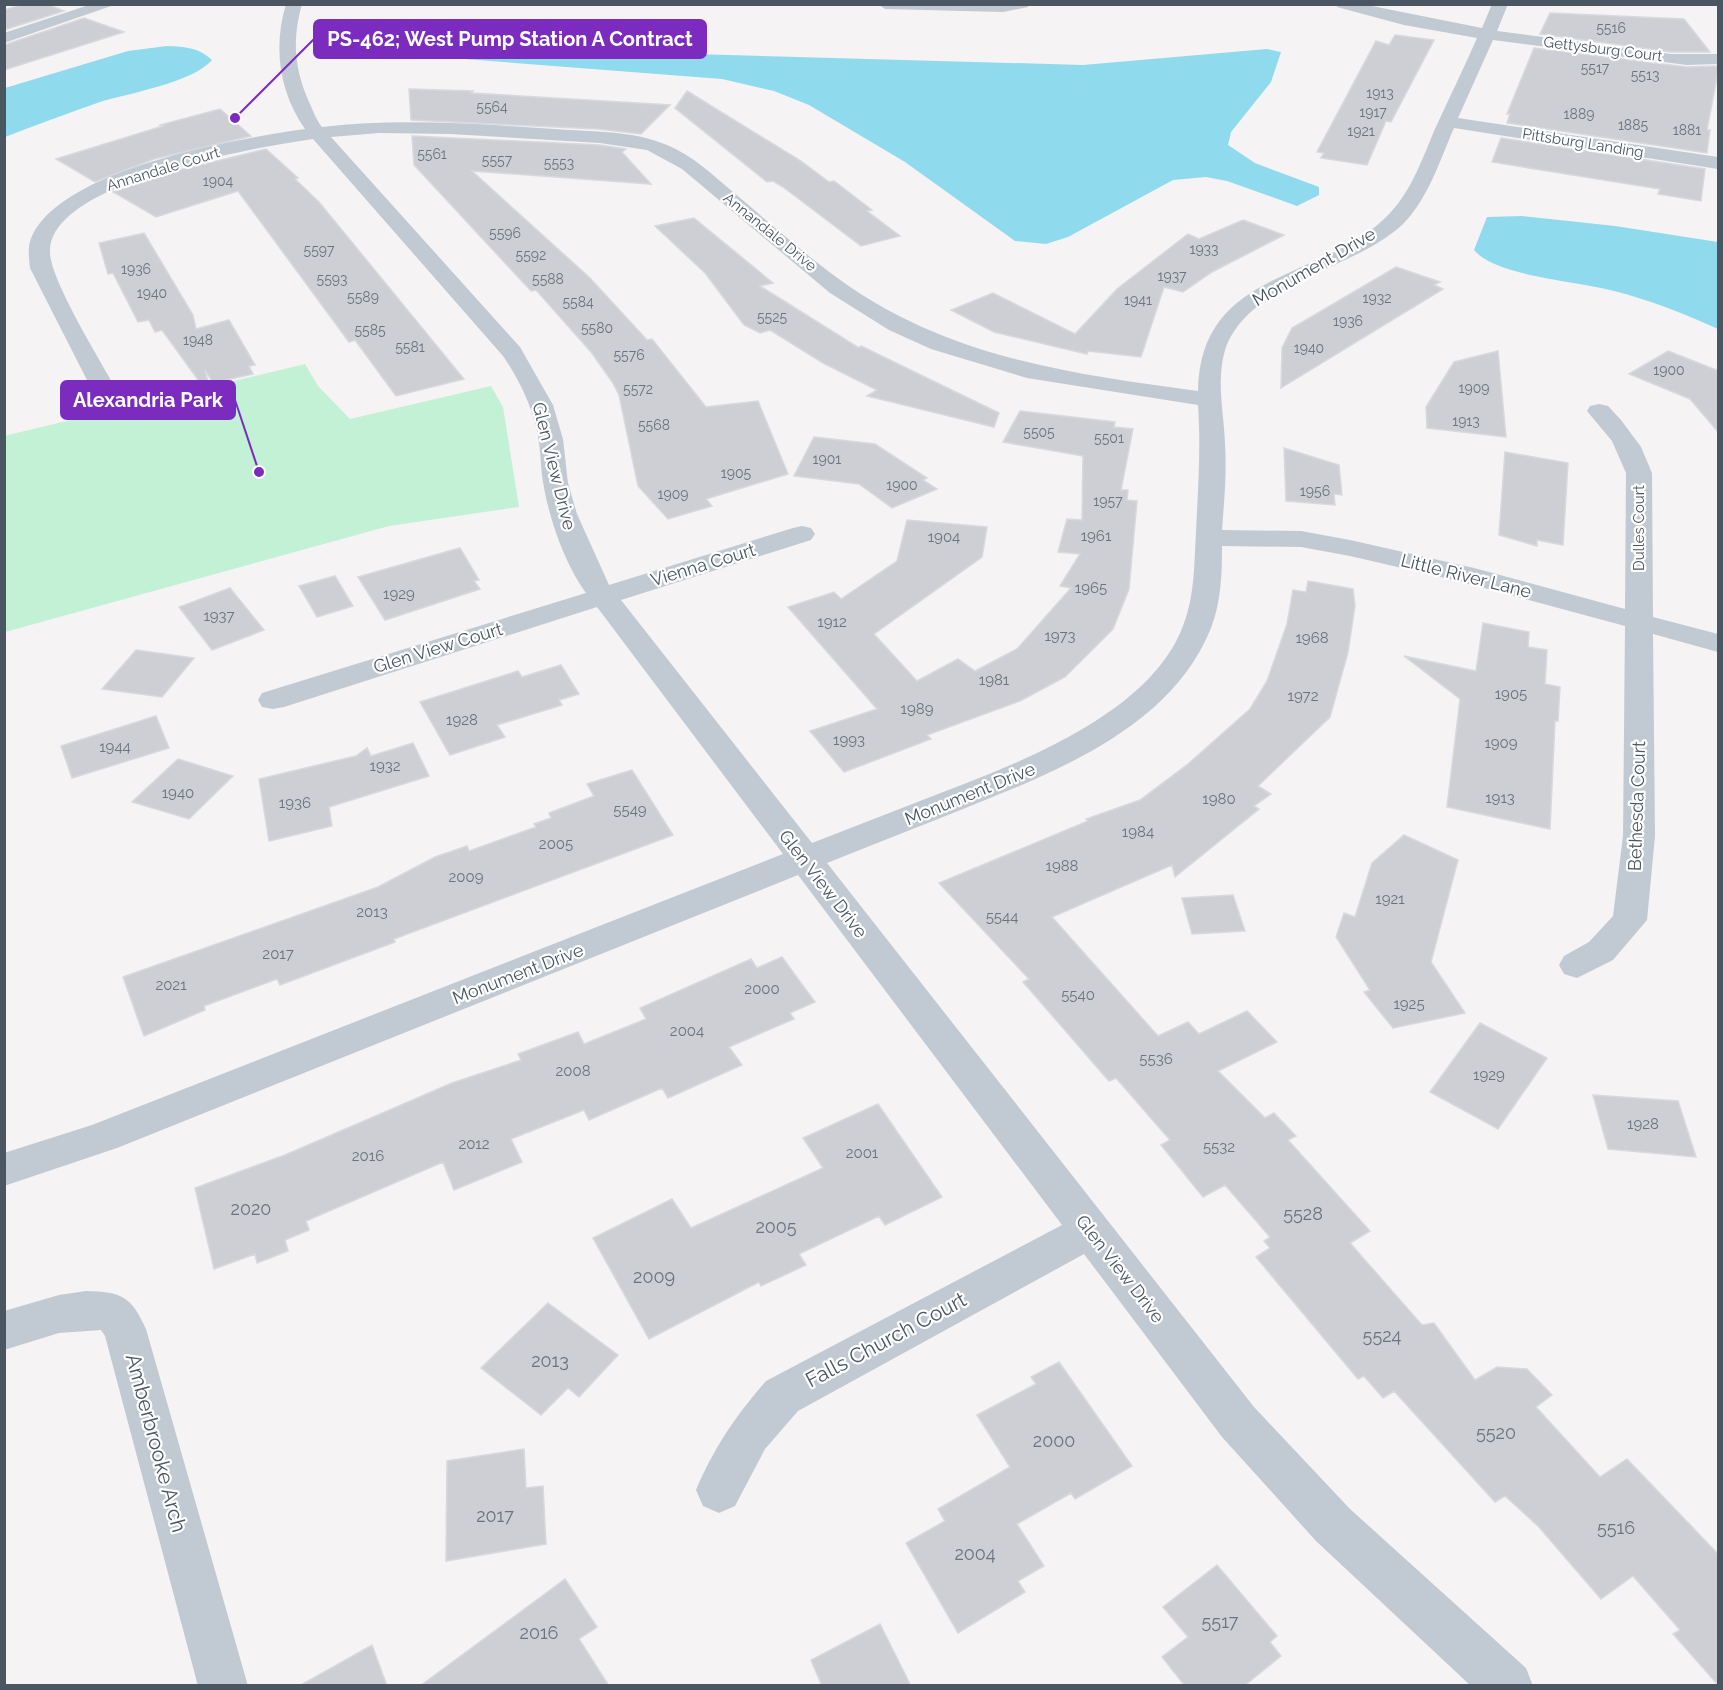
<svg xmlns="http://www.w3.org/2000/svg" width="1723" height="1690" font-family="Raleway,sans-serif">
<rect width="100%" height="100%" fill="#f5f3f3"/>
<path fill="#c3f1d5" d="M305 364 318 386 350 419 491 386 503 407 519 507 389 526 5 632 4 436Z"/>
<path fill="#90daee" d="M384 32 489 43 656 53 1083 65 1267 49 1281 52 1271 82 1231 132 1228 145 1255 163 1319 187V195L1297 206 1227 181 1206 177 1173 180 1068 237 1046 244 1015 241 905 162 809 105 774 91 722 79 413 55 377 46 376 36Z
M167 46C185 47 198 47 212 60 192 83 129 93 100 102 68 113 36 125 5 137V88L128 51Z
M1522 216 1615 226 1718 242V329C1685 314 1650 300 1614 291 1580 281 1496 277 1474 250L1487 217Z"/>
<path fill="#cdcfd5" stroke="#d7d9de" stroke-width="1.5" d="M24 4H46L64 11 4 30V10Z
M1550 13 1684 19 1710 52H1671L1540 34Z
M84 18 124 32 4 70V45Z
M1395 35 1434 40 1391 122 1386 121 1367 165 1321 158 1324 153 1317 152 1376 41 1389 45Z
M1534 48 1687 67 1719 66 1707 130H1710L1707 153 1507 123 1510 114H1507Z
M409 89 473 91 471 93 670 105 641 134 598 129 411 120Z
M687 91 801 161 829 182 834 181 872 210 867 211 900 236 861 246 783 187 773 181 767 182 675 108Z
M220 109 251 136 154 159 95 182 56 159 163 126 160 125Z
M412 136 600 145 626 149 622 152 651 184 472 171 590 278 647 340 652 339 706 407 758 401 788 474 706 499 712 506 668 519 638 486 619 395 613 383 591 352 536 290 531 291 414 165Z
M1501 138 1705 169 1701 201 1658 194 1660 189 1492 162Z
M266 149 298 178 295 179 319 202 464 379 396 396 355 340 349 342 238 191 156 217 113 192 162 174Z
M694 218 773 283 760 286 859 348 861 346 999 413 994 427 867 396 877 390 823 363 770 330 760 333 744 325 705 273 655 226Z
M1243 220 1284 235 1212 272 1183 292 1164 287 1141 357 1088 351 1087 354 994 332 951 310 993 293 1075 334 1117 289 1188 234 1199 239Z
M144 233 193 315 196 329 229 320 255 365 249 366 253 374 213 383 205 370 212 399 162 330 155 332 149 320 138 322 113 273 108 274 99 243Z
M1396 267 1440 282 1434 285 1443 289 1281 388 1282 348 1292 328Z
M1498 351 1506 437 1427 428 1426 407 1454 362Z
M1668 351 1719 371V433L1690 399 1629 374Z
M1020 411 1115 422 1114 427 1133 429 1121 490H1128L1127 500 1137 501 1129 589 1113 629 1065 677 1020 701 927 735 931 739 844 772 810 731 877 709 788 607 834 592 841 599 897 561 907 520 987 527 982 557 874 634 917 681 958 659 975 671 1017 649 1071 588 1060 586 1080 554 1058 552 1067 519 1082 520 1083 456 1003 442Z
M814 437 875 444 927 478 923 480 937 489 892 508 859 484 794 476Z
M1284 448 1339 465 1342 495 1334 494 1335 505 1286 501Z
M1505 452 1568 463 1563 545 1537 540V546L1499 535Z
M460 548 479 580 474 581 480 589 385 620 358 577Z
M335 576 353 606 317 617 299 586Z
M1308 581 1353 589 1355 606 1348 652 1330 717 1258 786 1271 794 1254 806 1259 809 1175 877 1172 865 1052 917 1158 1036 1188 1022 1199 1034 1247 1011 1277 1042 1218 1071 1265 1118 1274 1113 1296 1136 1288 1140 1370 1231 1350 1243 1422 1325 1434 1323 1475 1380 1497 1367 1527 1369 1552 1395 1536 1407 1600 1477 1627 1459 1719 1555V1686L1673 1634 1680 1630 1633 1576 1601 1599 1538 1526 1505 1496 1495 1502 1394 1391 1383 1398 1364 1376 1358 1379 1256 1257 1270 1248 1264 1241 1270 1237 1225 1185 1203 1197 1161 1145 1170 1140 1116 1078 1109 1081 1023 982 1029 979 939 883 1088 821 1086 819 1140 800 1188 764 1250 709 1267 681 1287 624 1293 590 1306 592Z
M230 588 264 630 212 650 179 607Z
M1483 623 1529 632 1528 647 1547 650 1545 684 1560 687 1558 721H1555L1550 829 1447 807 1460 699 1404 656 1476 671Z
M136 650 194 658 162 697 102 689Z
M561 665 579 694 559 700 562 705 497 725 505 737 450 755 420 702 518 671 522 677Z
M156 716 169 748 72 778 61 746Z
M413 743 429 776 329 807 332 826 269 841 259 779 356 756 367 748 371 756Z
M178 759 233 776 189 819 132 802Z
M632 770 673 835 394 939 395 942 280 985 277 979 204 1006 205 1010 144 1036 123 977 378 887 435 857 467 846 469 851 536 827 534 824 551 818 549 813 594 796 587 784Z
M1404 835 1458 860 1431 962 1465 1013 1393 1028 1364 992 1370 990 1336 937 1344 913 1355 917 1372 863Z
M1233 895 1245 931 1192 934 1182 898Z
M782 957 815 1002 790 1013 794 1019 729 1047 742 1065 668 1098 662 1088 589 1120 584 1110 511 1139 522 1162 454 1190 443 1162 306 1221 309 1230 285 1240 288 1251 257 1263 255 1254 214 1269 195 1188 285 1155 452 1083 521 1060 518 1054 578 1032 584 1044 646 1019 640 1008 751 959 757 968Z
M1480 1023 1547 1058 1498 1129 1430 1092Z
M1593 1095 1678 1101 1696 1157 1608 1149Z
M878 1104 942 1197 885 1225 879 1216 799 1254 806 1265 761 1286 759 1282 649 1339 593 1238 672 1199 691 1228 823 1168 803 1138Z
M548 1303 618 1355 579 1397 568 1388 541 1415 481 1368Z
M1059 1362 1132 1466 1075 1499 1071 1493 1017 1524 1044 1566 1018 1581 1025 1592 958 1633 906 1543 945 1521 938 1509 1010 1467 977 1415 1036 1384 1031 1377Z
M524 1449 526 1488 543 1486 546 1544 446 1561 447 1461Z
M1217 1565 1277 1636 1270 1642 1281 1656 1244 1686H1185L1162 1657 1188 1637 1163 1607Z
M565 1579 597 1627 579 1639 609 1686H420Z
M880 1624 911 1686H822L811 1660Z
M372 1645 387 1686H299Z"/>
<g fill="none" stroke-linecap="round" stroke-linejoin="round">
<path fill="#c1cad2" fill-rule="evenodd" d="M92 4H117L4 43V33Z
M286 4H302C292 39 294 68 309 102 313 110 316 120 322 127 400 118 477 124 555 129 592 132 632 130 667 145 692 155 713 175 733 192 764 218 795 246 828 271 939 356 1063 373 1198 391 1200 267 1326 282 1390 213 1412 190 1423 157 1435 129 1449 98 1464 68 1477 38L1404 25 1337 7 1336 4H1362L1482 28 1492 4H1508L1497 31 1671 54H1718V64L1687 65 1493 40 1458 118 1718 157V169L1454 128C1440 160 1428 199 1403 224 1354 271 1248 281 1225 350 1216 381 1224 413 1225 444 1227 473 1224 502 1222 530L1301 531 1350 540 1474 568 1625 609 1626 473 1612 441 1587 411 1590 406 1599 404 1608 406 1621 420 1641 447 1652 473 1653 617 1718 634V652L1653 634 1655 836 1647 920 1613 960 1577 978 1564 974 1559 965 1564 956 1589 942 1613 916 1623 836 1625 626 1458 581 1350 556 1301 547 1222 546C1222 574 1221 602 1211 628 1171 728 1055 772 963 809 918 827 872 845 827 863L1254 1407 1350 1509 1526 1668 1533 1686H1471L1316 1541 1222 1437 1084 1254 798 1411 765 1449 735 1506 719 1513 703 1506 696 1490C715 1446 735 1417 766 1381L1062 1225 798 875 117 1148 4 1186V1153L92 1125 783 854 597 607 284 707 273 709 262 707 258 700 262 693 586 593C564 563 549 518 543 482 540 463 541 445 536 427 530 402 518 378 503 356L313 139C259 147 50 181 50 251 49 277 97 355 112 382L108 387H92L88 382 30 268C29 258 27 246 32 236 64 168 236 139 305 129 279 92 273 47 286 4ZM379 133 450 134 600 143 647 150 682 169 830 293 889 330 931 349 1027 378 1198 405C1201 448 1198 489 1196 532 1194 564 1195 595 1183 626 1150 714 1019 763 938 794 896 810 854 827 812 843L621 600 811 540 815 534 811 528 802 526 793 528 609 585 577 514 568 483 563 439 553 405 520 347 331 137Z
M878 4H1029L1028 7 1003 12 885 9Z
M86 1291C122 1292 131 1296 146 1329L248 1686H198L105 1336 101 1330 59 1333 4 1350V1311L59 1295Z"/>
</g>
<g text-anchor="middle" stroke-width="4.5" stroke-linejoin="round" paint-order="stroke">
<g font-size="14" fill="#6b747e">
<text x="1611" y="33">5516</text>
<text x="1595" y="73">5517</text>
<text x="1645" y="80">5513</text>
<text x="1380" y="98">1913</text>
<text x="492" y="112">5564</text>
<text x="1373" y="117">1917</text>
<text x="1579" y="119">1889</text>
<text x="1633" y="130">1885</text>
<text x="1687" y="135">1881</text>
<text x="1361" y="136">1921</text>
<text x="432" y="159">5561</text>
<text x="497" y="165">5557</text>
<text x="559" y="168">5553</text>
<text x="218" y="186">1904</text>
<text x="505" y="238">5596</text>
<text x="1204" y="254">1933</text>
<text x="319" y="255">5597</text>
<text x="531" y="260">5592</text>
<text x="136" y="274">1936</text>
<text x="1172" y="281">1937</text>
<text x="332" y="284">5593</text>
<text x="548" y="284">5588</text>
<text x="152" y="298">1940</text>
<text x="363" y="302">5589</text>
<text x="1377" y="303">1932</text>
<text x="1138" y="305">1941</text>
<text x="578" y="307">5584</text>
<text x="772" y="322">5525</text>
<text x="1348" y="326">1936</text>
<text x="597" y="333">5580</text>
<text x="370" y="335">5585</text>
<text x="198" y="345">1948</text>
<text x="410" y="352">5581</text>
<text x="1309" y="353">1940</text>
<text x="629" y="360">5576</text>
<text x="1669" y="375">1900</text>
<text x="1474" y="393">1909</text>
<text x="638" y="394">5572</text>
<text x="1466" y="426">1913</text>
<text x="654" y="430">5568</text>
<text x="1039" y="437">5505</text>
<text x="1109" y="443">5501</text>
<text x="827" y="464">1901</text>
<text x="736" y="478">1905</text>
<text x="902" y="490">1900</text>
<text x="1315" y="496">1956</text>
<text x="673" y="499">1909</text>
<text x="1108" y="506">1957</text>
</g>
<g font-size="15" fill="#4a5661" stroke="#fff">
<text transform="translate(1603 49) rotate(7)" y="5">Gettysburg Court</text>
<text transform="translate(1583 143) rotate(9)" y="5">Pittsburg Landing</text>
<text transform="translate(163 169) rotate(-17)" y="5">Annandale Court</text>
<text transform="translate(770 232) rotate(39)" y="5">Annandale Drive</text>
<text transform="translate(1639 528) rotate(-90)" y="5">Dulles Court</text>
</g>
<g font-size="15" fill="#6b747e">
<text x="1096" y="541">1961</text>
<text x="944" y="542">1904</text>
<text x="1091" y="593">1965</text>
<text x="399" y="599">1929</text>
<text x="219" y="621">1937</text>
<text x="832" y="627">1912</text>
<text x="1060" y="641">1973</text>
<text x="1312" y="643">1968</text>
<text x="994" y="685">1981</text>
<text x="1511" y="699">1905</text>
<text x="1303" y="701">1972</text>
<text x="917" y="714">1989</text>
<text x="462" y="725">1928</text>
<text x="849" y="745">1993</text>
<text x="1501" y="748">1909</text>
<text x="115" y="752">1944</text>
<text x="385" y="771">1932</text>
<text x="178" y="798">1940</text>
<text x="1500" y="803">1913</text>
<text x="1219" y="804">1980</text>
<text x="295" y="808">1936</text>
<text x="630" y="815">5549</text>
<text x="1138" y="837">1984</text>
<text x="556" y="849">2005</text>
<text x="1062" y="871">1988</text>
<text x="466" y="882">2009</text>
<text x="1390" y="904">1921</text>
<text x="372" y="917">2013</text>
<text x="1002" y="922">5544</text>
<text x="278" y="959">2017</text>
<text x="171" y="990">2021</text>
<text x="762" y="994">2000</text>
<text x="1078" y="1000">5540</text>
<text x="1409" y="1009">1925</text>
<text x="687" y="1036">2004</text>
<text x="1156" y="1064">5536</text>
<text x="573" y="1076">2008</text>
<text x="1489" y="1080">1929</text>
<text x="1643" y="1129">1928</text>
<text x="474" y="1149">2012</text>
<text x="1219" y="1152">5532</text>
<text x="862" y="1158">2001</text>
<text x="368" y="1161">2016</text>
</g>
<g font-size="18" fill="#4a5661" stroke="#fff">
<text transform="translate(1314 267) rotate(-30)" y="6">Monument Drive</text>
<text transform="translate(554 466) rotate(76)" y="6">Glen View Drive</text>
<text transform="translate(703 565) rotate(-17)" y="6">Vienna Court</text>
<text transform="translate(1466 576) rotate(14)" y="6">Little River Lane</text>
<text transform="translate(438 648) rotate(-17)" y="6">Glen View Court</text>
<text transform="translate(970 794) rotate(-22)" y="6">Monument Drive</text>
<text transform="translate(1637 806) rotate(-88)" y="6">Bethesda Court</text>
<text transform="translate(823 884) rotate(52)" y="6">Glen View Drive</text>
<text transform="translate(518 974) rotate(-21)" y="6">Monument Drive</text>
<text transform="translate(1120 1269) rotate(52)" y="6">Glen View Drive</text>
</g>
<g font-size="18" fill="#6b747e">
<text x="251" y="1215">2020</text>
<text x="1303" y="1220">5528</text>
<text x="776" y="1233">2005</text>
<text x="654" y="1283">2009</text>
<text x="1382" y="1342">5524</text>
<text x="550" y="1367">2013</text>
<text x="1496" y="1439">5520</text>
<text x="1054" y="1447">2000</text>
<text x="495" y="1522">2017</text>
<text x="1616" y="1534">5516</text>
<text x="975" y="1560">2004</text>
<text x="1220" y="1628">5517</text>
<text x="539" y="1639">2016</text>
</g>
<g font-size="21" fill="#4a5661" stroke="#fff">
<text transform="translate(886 1340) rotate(-28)" y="7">Falls Church Court</text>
<text transform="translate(156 1443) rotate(75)" y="7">Amberbrooke Arch</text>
</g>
</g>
<path fill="none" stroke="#7b2cbf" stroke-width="2" d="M235 118L314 39M259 472L235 400"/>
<g fill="#7b2cbf" stroke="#fff" stroke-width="2">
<circle cx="235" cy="118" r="6"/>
<circle cx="259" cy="472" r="6"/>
</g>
<g fill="#7b2cbf" stroke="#7b2cbf" stroke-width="2">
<rect x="314" y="20" width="392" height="38" rx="6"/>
<rect x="61" y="381" width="174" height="38" rx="6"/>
</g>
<g font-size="20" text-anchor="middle" font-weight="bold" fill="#fff">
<text x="510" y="46">PS-462; West Pump Station A Contract</text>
<text x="148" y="407">Alexandria Park</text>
</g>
<rect width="1723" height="1690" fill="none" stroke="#4a5661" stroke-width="12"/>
</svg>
